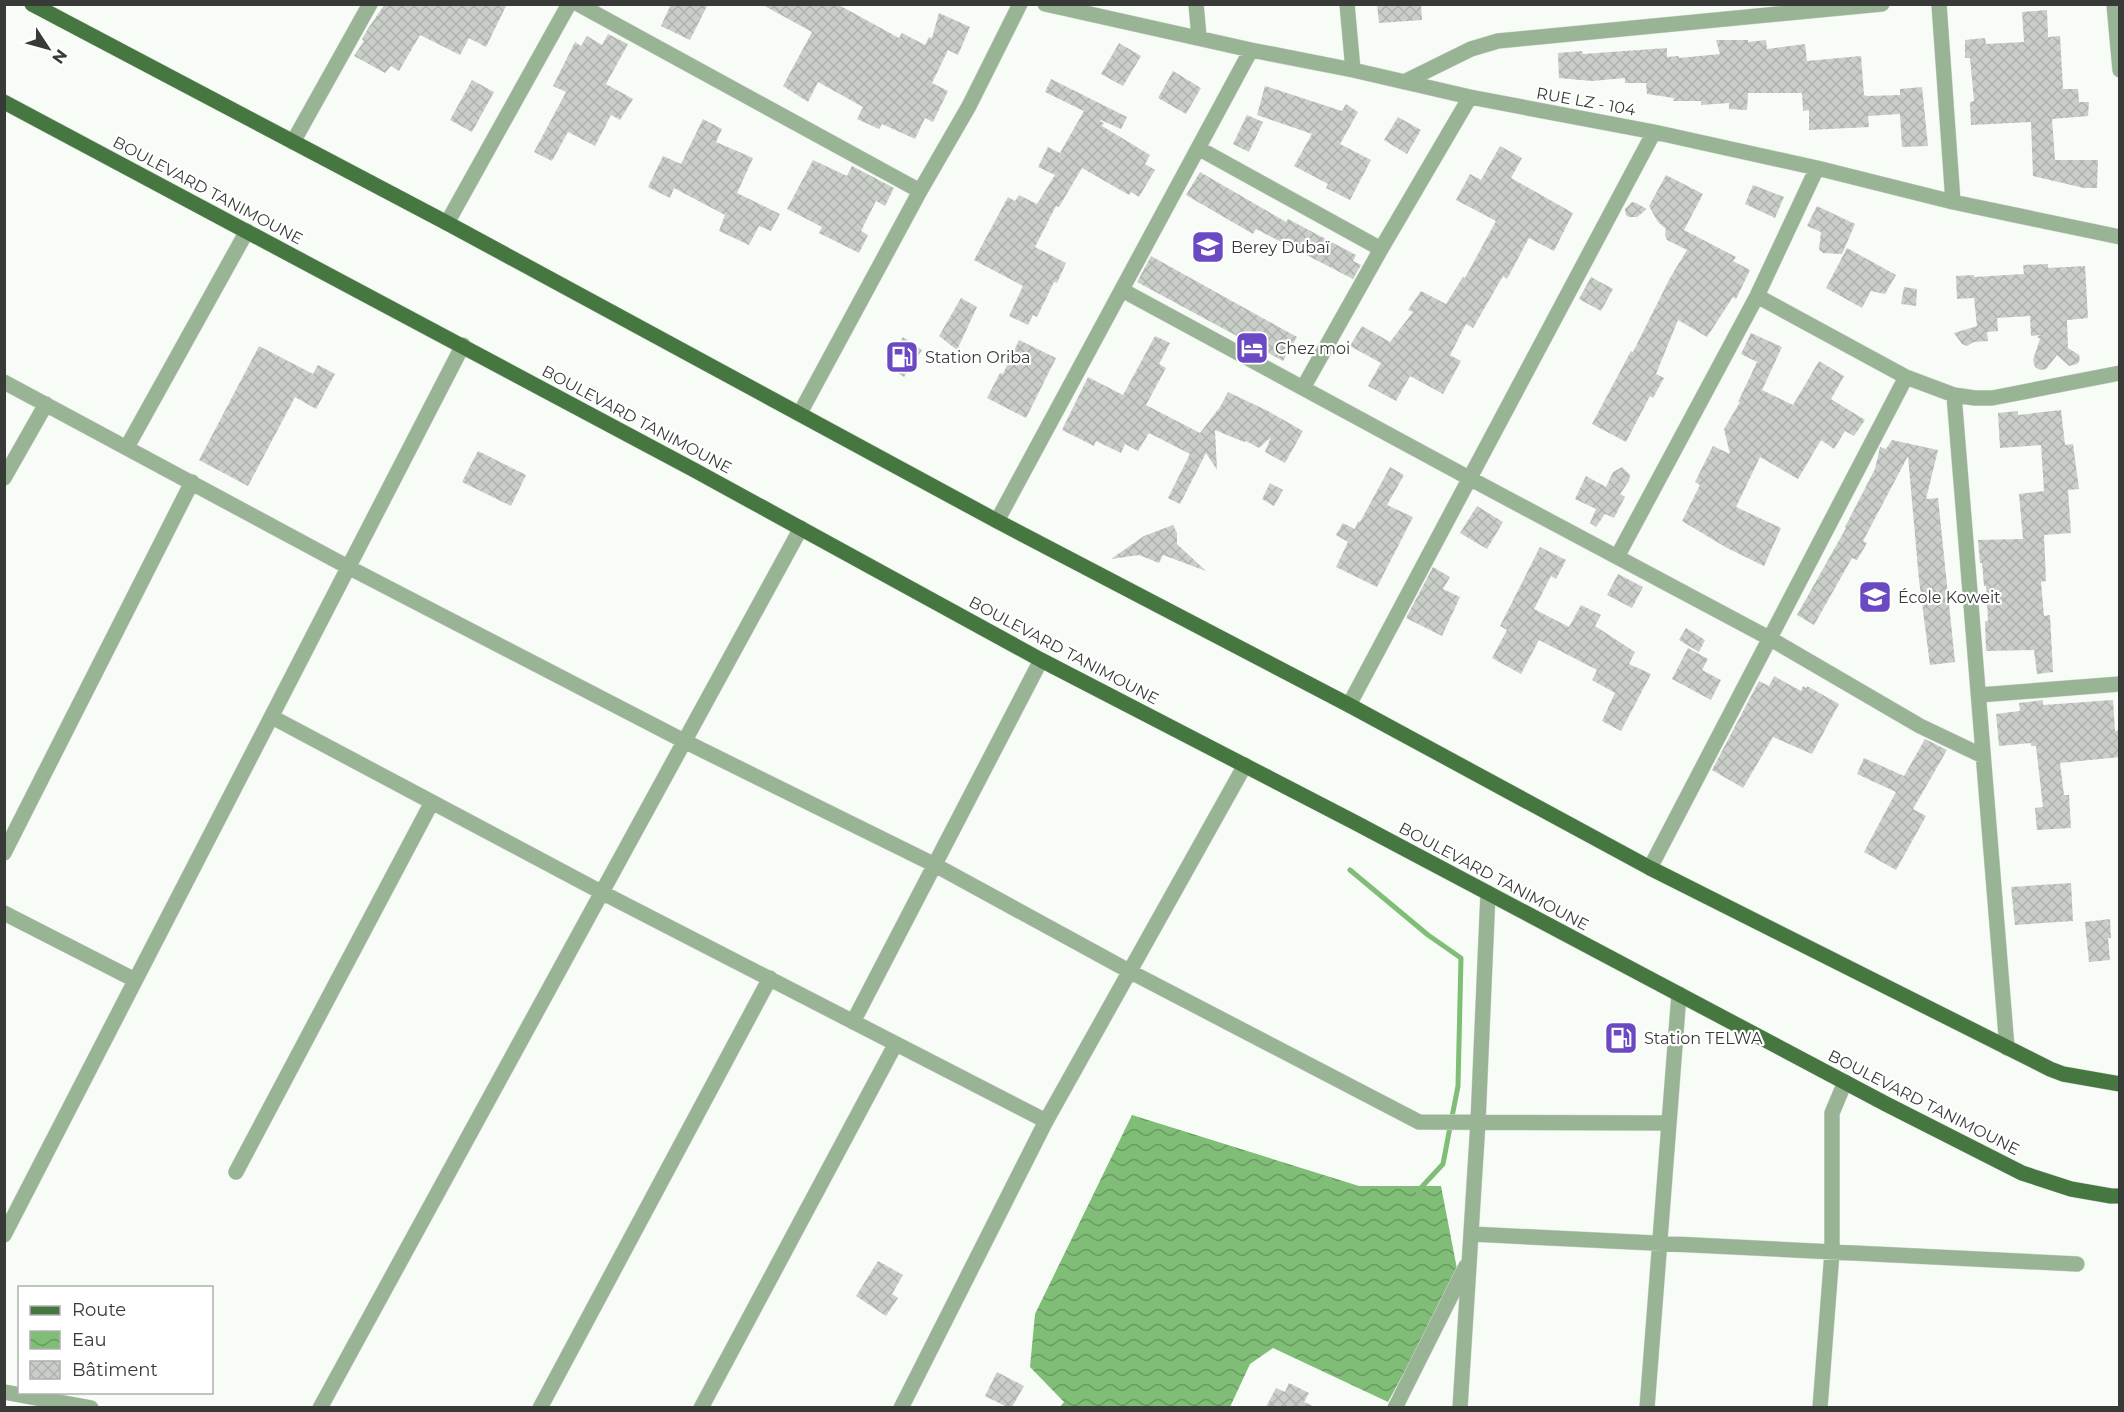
<svg xmlns="http://www.w3.org/2000/svg" width="2124" height="1412" font-family="Montserrat,sans-serif">
<defs>
<pattern id="water-waves" width="16" height="10" patternUnits="userSpaceOnUse" patternTransform="scale(1.5)"><rect width="16" height="10" fill="#80bd77"/><path d="M0 5q4-4 8 0t8 0" fill="none" stroke="#6a9b62"/></pattern>
<pattern id="building-cross-hatch" width="8" height="8" patternUnits="userSpaceOnUse" patternTransform="scale(1.5)"><rect width="8" height="8" fill="#c9cfc8"/><path d="M0 0l8 8M0 8l8-8" fill="none" stroke="#adb2ac"/></pattern>
</defs>
<rect width="100%" height="100%" fill="#f7fdf6"/>
<path fill="url(#water-waves)" d="M1132 1115 1359 1186H1441L1458 1274 1388 1402 1273 1348 1250 1364 1230 1407H1060L1064 1402 1030 1367 1035 1314Z"/>
<g fill="none" stroke-linecap="round" stroke-linejoin="round">
<path stroke="#80bd77" stroke-width="5" d="M1350 870 1428 935 1461 958 1458 1086 1451 1122 1443 1164 1418 1191"/>
</g>
<path fill="url(#building-cross-hatch)" d="M385 4H507L486 47 469 38 460 55 420 35 399 71 391 66 385 73 354 56 364 41 362 39 369 27Z
M671 4H708L690 40 661 26Z
M761 4H837L899 38 902 33 925 45 929 37 932 38 939 13 970 27 958 55 948 50 932 83 948 91 933 122 925 118 915 139 882 124 879 129 857 119 863 107 818 82 808 102 783 86 812 32Z
M1377 4H1421L1422 20 1379 23Z
M2047 10 2048 37 2060 36 2063 89H2078L2079 102H2089L2088 116 2052 119 2055 160H2098L2097 188H2084L2033 176 2031 122 1971 125 1970 102 1974 101 1970 58H1965V40L1985 38 1986 44 2024 42 2022 12Z
M608 34 628 44 606 84 633 99 620 120 611 115 595 146 568 132 552 161 534 152 566 92 553 86 575 42 581 46 587 36 602 45Z
M1716 40H1748V42L1766 40 1767 49 1805 44 1807 61 1861 56 1864 95 1867 96 1900 95V89L1922 87 1928 146 1902 147 1900 114 1868 116 1869 127 1809 130V110L1803 111 1802 93H1748L1747 110 1729 109V103L1701 105V101H1673L1674 98 1647 94 1646 83H1625V78L1592 81 1559 78 1558 53 1582 51 1583 54 1667 48V57L1679 56V58L1720 54Z
M1119 43 1141 56 1123 86 1101 74Z
M1173 71 1201 88 1186 114 1158 98Z
M1051 79 1127 117 1121 129 1101 120 1100 121 1104 123 1102 126 1150 155 1145 164 1155 170 1139 197 1131 192 1129 195 1082 168 1059 207 1056 206 1035 247 1066 263 1057 283 1054 282 1037 317 1033 315 1028 325 1009 316 1023 286 974 260 1008 197 1015 201 1019 195 1037 204 1055 175 1038 167 1048 147 1060 153 1084 111 1045 92Z
M472 80 494 92 472 132 450 120Z
M1265 86 1342 111 1346 104 1358 112 1340 144 1371 160 1350 200 1326 188 1328 184 1294 166 1312 134 1257 115Z
M1247 115 1263 122 1249 152 1233 144Z
M1398 117 1421 130 1407 154 1384 140Z
M703 119 722 129 716 142 753 158 737 193 780 214 771 231 759 226 749 245 719 231 725 215 674 188 670 198 648 187 663 156 681 164Z
M1500 146 1522 158 1511 178 1573 213 1554 251 1529 238 1507 279 1503 276 1473 328 1466 324 1450 355 1461 361 1443 394 1410 376 1396 401 1368 386 1381 363 1350 346 1362 326 1390 342 1413 312 1408 310 1421 291 1446 304 1463 277 1465 278 1496 221 1456 200 1470 174 1481 180Z
M813 160 847 176 852 166 894 188 885 206 876 201 861 231 868 235 859 253 819 233 822 227 787 209Z
M1200 172 1286 222 1288 219 1356 255 1353 261 1361 265 1353 279 1256 229 1253 234 1186 195Z
M1666 175 1703 194 1684 230 1736 257 1733 261 1750 270 1736 299 1733 297 1707 337 1678 320 1656 374 1664 378 1653 398 1650 396 1626 442 1592 424 1631 351 1633 352 1670 278 1687 250 1667 240 1665 235 1666 229 1658 222 1649 206Z
M1753 185 1784 197 1775 218 1745 204Z
M1632 202 1636 203 1647 209 1637 217H1629L1626 215 1625 209Z
M1817 206 1855 224 1842 254 1823 253 1819 250 1821 232 1807 226Z
M1847 248 1896 275 1885 294 1871 291 1862 308 1826 288Z
M1151 256 1297 337 1283 361 1137 282Z
M2048 264V268L2085 266 2088 318 2067 320 2068 348 2079 355 2080 360 2077 364 2069 366 2057 355 2046 369 2040 370 2035 367 2033 360 2040 339 2037 337 2041 335 2031 336 2030 316 1997 318 1998 331 1987 332 1988 341 1974 342 1967 346 1962 344 1954 333 1977 326 1974 298 1957 299 1956 276 1974 275V277L2024 274 2023 265Z
M1591 277 1613 289 1601 311 1579 299Z
M1904 287 1917 289 1916 306 1901 304Z
M961 298 977 307 957 350 939 336Z
M1751 333 1782 347 1762 390 1793 405 1819 361 1844 376 1831 399 1865 420 1854 436 1845 431 1834 449 1821 440 1798 479 1760 457 1736 507 1781 528 1764 566 1727 548 1682 521 1700 485 1695 482 1713 446 1730 454 1724 429 1740 402H1738L1757 362 1741 354Z
M1155 336 1170 343 1159 364 1166 368 1146 405 1200 433 1220 407 1228 392 1268 411 1303 431 1285 463 1265 452 1271 437 1259 448 1246 441 1244 442 1215 430 1217 470 1206 453 1180 504 1168 498 1190 454 1149 433 1138 451 1125 444 1121 453 1096 441 1094 446 1062 430 1088 377 1123 395Z
M903 337 922 350 904 377 885 365Z
M1019 340 1056 358 1026 418 987 398 1000 373 1003 374Z
M259 346 313 374 318 365 335 374 316 409 295 397 248 486 199 460Z
M2061 410 2065 445 2073 444 2079 489 2068 490 2071 533 2044 535 2046 581 2041 582 2044 616 2050 615 2053 672 2037 674 2034 650 1986 651 1985 621H1988L1986 586H1984L1982 563H1980L1978 540 2023 539 2019 494 2044 491 2041 445 2000 448 1998 413 2018 411V415Z
M1892 440 1938 450 1926 499 1938 498 1955 662 1930 665 1919 580 1908 456 1863 541 1867 543 1857 560 1852 558 1814 625 1797 615 1846 528 1845 527 1875 469 1880 447 1886 449Z
M478 451 526 475 511 506 462 482Z
M1390 467 1404 475 1387 505 1413 517 1377 587 1336 567 1348 542 1336 535 1343 523 1355 529 1358 521 1360 522Z
M1622 467 1630 475 1629 481 1620 494 1625 497 1614 518 1605 514 1596 527 1590 523 1596 509 1575 499 1586 476 1606 487 1613 472Z
M1270 483 1283 490 1274 506 1262 499Z
M1477 506 1503 522 1487 549 1460 533Z
M1173 525 1177 533V544L1206 571 1163 555 1159 563 1139 555 1111 559 1144 536Z
M1540 547 1566 560 1556 579 1551 576 1534 609 1569 627 1581 605 1601 615 1595 626 1635 652 1629 664 1651 674 1621 731 1602 721 1615 693 1592 680 1597 670 1539 640 1521 674 1492 658 1507 630 1500 626Z
M1433 567 1450 577 1443 589 1460 597 1442 636 1406 618Z
M1618 574 1643 587 1632 608 1607 595Z
M1686 628 1705 640 1699 652 1679 640Z
M1688 648 1708 659 1702 670 1721 680 1711 700 1672 679Z
M1774 676 1801 691 1803 686 1806 688 1807 686 1839 704 1812 754 1773 737 1743 788 1712 770 1759 681 1769 686Z
M2043 700V705L2113 700 2115 731 2120 730V757L2060 763 2064 795H2069L2071 828 2037 830 2035 808 2043 807 2036 746H2031V743L1999 746 1996 714 2020 711 2019 703Z
M1925 739 1947 750 1913 809 1926 816 1896 870 1864 852 1896 792 1857 774 1864 758 1904 776Z
M2071 883 2073 921 2015 925 2011 887Z
M2110 919 2111 938H2108L2110 960 2089 962 2085 922Z
M878 1261 903 1275 892 1294 898 1298 886 1316 856 1296Z
M997 1372 1024 1386 1012 1407H1007L985 1396Z
M1289 1383 1309 1393 1304 1402 1315 1407H1266L1276 1388 1285 1392Z"/>
<g fill="none" stroke-linecap="round" stroke-linejoin="round">
<defs>
<path id="minor" d="M578 4 920 191
M1045 4 1251 50 1353 70 1470 97 1654 132 1817 168 1953 202 2120 237
M1196 4 1199 37
M1347 4 1353 70
M1939 4 1953 202
M2114 4 2120 70
M1404 82 1471 49 1498 41 1882 4
M293 142 370 4
M1198 148 1381 249
M447 223 569 4
M1122 290 1469 478 1769 638 1920 726 1983 756
M1757 296 1906 377 1954 395 1975 398H1992L2120 373
M4 382 348 567 684 741 935 865 1129 971 1419 1122 1668 1123
M1303 388 1381 249 1470 97
M1954 395 2007 1048
M800 413 920 191 969 106 1020 4
M127 447 247 231
M4 478 46 404
M997 521 1251 50
M1617 557 1757 296 1817 168
M1979 695 2120 684
M1349 705 1654 132
M272 717 601 892 1046 1121
M4 853 192 482
M1650 868 1906 377
M4 913 135 980
M853 1022 1041 660
M236 1172 432 802
M1471 1234 2077 1264
M4 1235 463 345
M4 1392 91 1408
M320 1408 801 528
M540 1408 770 978
M701 1408 895 1045
M901 1408 1046 1121 1245 765
M1395 1408 1466 1266
M1460 1408 1478 1122 1488 893
M1647 1408 1679 994
M1820 1408 1832 1252V1113L1845 1082"/>
<path id="major" d="M32 4 447 223 997 521 1349 705 1650 868 2050 1069 2063 1074 2120 1084
M4 102 696 471 1041 660 1356 823 1886 1104 2022 1173 2071 1189 2111 1196H2120"/>
</defs>
<use href="#minor" stroke="#d4dad4" stroke-width="16"/>
<use href="#major" stroke="#d4dad4" stroke-width="16"/>
<use href="#minor" stroke="#99b495" stroke-width="15"/>
<use href="#major" stroke="#477740" stroke-width="15"/>
</g>
<defs>
<symbol id="school-square" viewBox="-11 -11 22 22"><rect x="-9" y="-9" width="18" height="18" rx="4" fill="#6a49c2" stroke="#fff"/><path d="M0-5L7-2L0 1L-7-2ZM-4 1L0 2.5L4 1V4Q0 6-4 4Z" fill="#fff"/></symbol>
<symbol id="hotel-square" viewBox="-11 -11 22 22"><rect x="-9" y="-9" width="18" height="18" rx="4" fill="#6a49c2" stroke="#fff"/><path d="M-6-4.5h1.5V1H6V5H4.5V3h-9V5H-6ZM-4 0a1.8 1.8 0 1 1 3.6 0ZM.5 0V-2.5h3Q6-2.5 6 0Z" fill="#fff"/></symbol>
<symbol id="fuel-square" viewBox="-11 -11 22 22"><rect x="-9" y="-9" width="18" height="18" rx="4" fill="#6a49c2" stroke="#fff"/><path d="M-5.5-6h7V0h2V4h1.3V-2.5L3-4.5l.8-.8L6-3V5H2.5V1h-1V6h-7ZM-4.2-4.7v3.2H.2V-4.7Z" fill="#fff"/></symbol>
</defs>
<g fill-rule="evenodd">
<use href="#school-square" x="1189" y="228" width="38" height="38"/>
<use href="#hotel-square" x="1233" y="329" width="38" height="38"/>
<use href="#fuel-square" x="883" y="338" width="38" height="38"/>
<use href="#school-square" x="1856" y="578" width="38" height="38"/>
<use href="#fuel-square" x="1602" y="1019" width="38" height="38"/>
</g>
<g text-anchor="middle" stroke-width="4.5" stroke-linejoin="round" paint-order="stroke">
<g font-size="16" fill="#373a37" stroke="#fff">
<text transform="translate(1586 101) rotate(10)" y="6">RUE LZ - 104</text>
<text transform="translate(208 190) rotate(28)" y="6">BOULEVARD TANIMOUNE</text>
<text transform="translate(637 419) rotate(28)" y="6">BOULEVARD TANIMOUNE</text>
<text transform="translate(1064 650) rotate(28)" y="6">BOULEVARD TANIMOUNE</text>
<text transform="translate(1494 876) rotate(28)" y="6">BOULEVARD TANIMOUNE</text>
<text transform="translate(1924 1102) rotate(27)" y="6">BOULEVARD TANIMOUNE</text>
</g>
<g font-size="16" fill="#373a37" stroke="#fff" text-anchor="start">
<text x="1231" y="253">Berey Dubaï</text>
<text x="1275" y="354">Chez moi</text>
<text x="925" y="363">Station Oriba</text>
<text x="1898" y="603">École Koweit</text>
<text x="1644" y="1044">Station TELWA</text>
</g>
</g>
<rect width="2124" height="1412" fill="none" stroke="#373a37" stroke-width="12"/>
<rect x="18" y="1286" width="195" height="108" fill="#ffffff" stroke="#afb0af" stroke-width="1.5"/>
<rect x="30" y="1306" width="30" height="9" fill="#477740" stroke="#afb0af" stroke-width="1.5"/>
<text x="72" y="1316" font-size="18" fill="#373a37">Route</text>
<rect x="30" y="1331" width="30" height="18" fill="url(#water-waves)" stroke="#afb0af" stroke-width="1.5"/>
<text x="72" y="1346" font-size="18" fill="#373a37">Eau</text>
<rect x="30" y="1361" width="30" height="18" fill="url(#building-cross-hatch)" stroke="#afb0af" stroke-width="1.5"/>
<text x="72" y="1376" font-size="18" fill="#373a37">Bâtiment</text>
<g transform="translate(48 48) rotate(126)" stroke="#ffffff" stroke-width="4.5" paint-order="stroke">
<path d="M0-4.5L10 22L0 15L-10 22Z" fill="#373a37"/>
<text y="-9" font-size="16" font-weight="bold" text-anchor="middle" fill="#373a37">N</text>
</g>
</svg>
